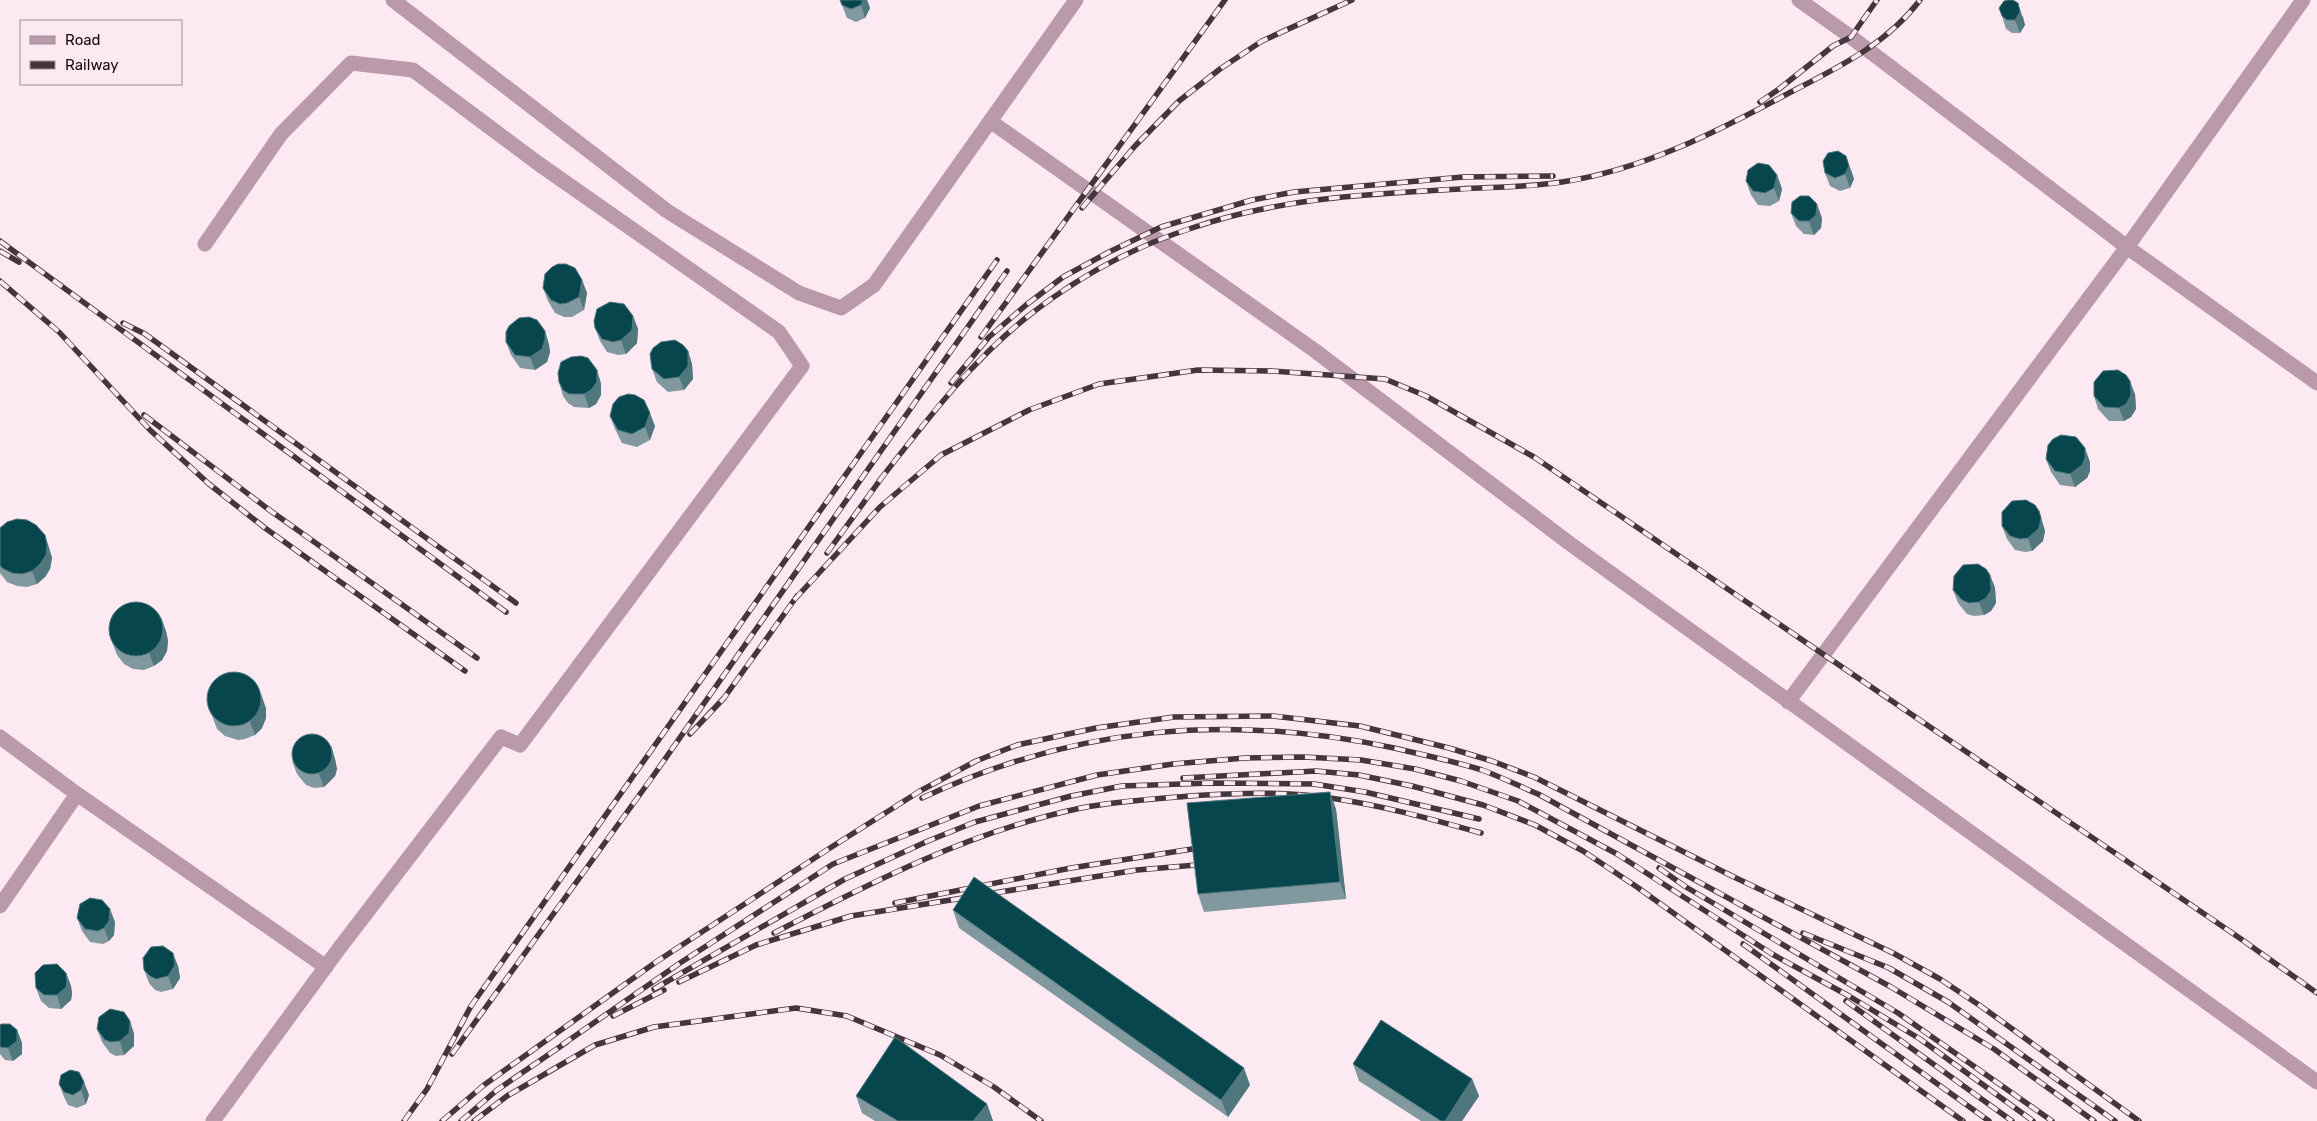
<svg xmlns="http://www.w3.org/2000/svg" width="2317" height="1121" font-family="Rubik,sans-serif">
<rect width="100%" height="100%" fill="#fde9f2"/>
<g fill="none" stroke-linecap="round" stroke-linejoin="round">
<path stroke="#ba99a9" stroke-width="15" d="M393 0 667 211 799 293 841 308 874 285 1076 0
M1799 0 1851 37 2127 247 2317 383
M990 121 1314 350 1569 543 2317 1082
M205 244 281 134 351 63 413 70 539 164 779 332 802 366 520 745 501 737 338 950 213 1121
M1788 702 2127 247 2303 0
M0 737 77 794 326 967
M0 906 77 794"/>
<defs>
<path id="rail" d="M1760 102 1779 89 1833 46 1851 37 1877 0
M1082 208 1135 146 1179 101 1220 69 1262 41 1352 0
M0 241 506 612
M0 251 19 262
M0 281 59 332 150 430 209 484 265 528 465 671
M123 323 145 334 516 603
M981 337 1225 0
M951 383 989 337 1026 305 1063 277 1109 252 1161 227 1252 200 1294 192 1463 177 1553 176
M144 415 268 509 477 658
M879 481C924 424 969 363 1027 317 1075 279 1131 248 1189 229 1277 198 1368 194 1460 189 1494 187 1529 187 1562 182 1643 170 1718 131 1789 93 1837 68 1887 44 1920 0
M827 553 883 476
M794 600 880 507 941 455 1029 410 1099 384 1198 370 1272 371 1385 379 1426 396 1534 457 2241 939 2317 993
M690 734 724 698 797 596
M1183 778 1316 771 1359 775 1412 786 1483 805 1535 825 1583 851 1637 887 1963 1121
M922 798C1076 726 1229 713 1394 748 1424 755 1453 761 1482 770 1501 777 1519 786 1538 794L1891 987 1994 1049 2094 1121
M1659 868 1686 887 1898 1013 2052 1121
M895 903 1071 868 1205 847
M774 933C872 882 971 831 1081 808 1117 801 1154 799 1190 796 1237 793 1283 791 1330 798 1381 805 1431 819 1481 833
M1803 933 1889 968 1948 1002 2115 1121
M1743 944 1989 1121
M679 982 756 945 851 916 1137 870 1208 864
M654 989 845 879 928 841 975 822 1071 796 1122 786 1212 783 1314 784 1365 792 1479 819
M1846 1001 2012 1121
M613 1016 664 990
M562 1045 680 963 833 864 979 806 1097 775 1173 764 1245 758 1304 757 1361 760 1415 769 1461 781 1518 801 1617 854 1772 954 1849 996 1920 1039 2033 1121
M452 1054 651 779 1007 271
M404 1121 427 1089 471 1006 997 260
M442 1121 484 1085 656 962 830 848 920 791 976 761 1017 745 1096 728 1174 717 1273 716 1360 726 1449 748 1492 761 1534 777 1734 877 1893 953 1940 979 1982 1007 2139 1121
M461 1121 497 1090 567 1042
M474 1121 507 1096 595 1045 654 1027 796 1008 847 1016 940 1055 994 1087 1041 1121"/>
</defs>
<use href="#rail" stroke="#43363c" stroke-width="5.5"/>
<use href="#rail" stroke="#fde9f2" stroke-width="4" stroke-dasharray="11" stroke-linecap="butt"/>
</g>
<path fill="#82989f" d="M840 0H867L870 8 865 18 856 22 847 18Z
M2002 16H2023L2025 25 2020 33H2012L2006 29Z
M1851 170 1854 179 1850 188 1840 191 1830 186 1825 173Z
M1777 175 1782 189 1779 201 1770 206 1758 205 1751 195 1746 181Z
M1791 213 1822 218 1821 228 1814 235 1804 234 1796 226Z
M582 280 587 293 584 310 572 317H564L555 313 548 301 543 288Z
M633 316 638 329 637 343 626 354 618 355 607 352 600 341 595 328Z
M545 331 549 345 550 352 547 362 535 370 520 368 511 355 506 342Z
M688 351 692 364 693 379 684 390 668 392 657 382 652 369Z
M559 382 601 383V395L596 404 589 408 574 407 568 403 563 396Z
M2135 394 2136 409 2131 417 2124 421H2109L2098 409 2094 396Z
M610 416 655 426 650 440 637 447 622 443 615 429Z
M2046 459 2090 462V471L2087 478 2075 487 2060 485 2051 472Z
M2039 511 2045 531 2043 541 2032 551 2025 552 2015 550 2007 539 2002 526Z
M0 528 45 535 49 548 52 558 50 569 45 577 37 584 27 587 17 586 7 582 0 573Z
M1990 575 1995 588 1996 603 1991 611 1984 615 1974 616 1967 614 1958 603 1953 590Z
M166 631 168 641 167 651 162 660 154 666 144 670 133 669 124 664 117 655 112 642Z
M208 705 266 708V718L262 728 255 735 245 739 238 740 225 736 217 729Z
M335 759 337 769 335 776 324 787 314 788 306 785 297 774 292 761Z
M1336 809 1346 899 1204 912 1198 894Z
M953 910 1250 1085 1228 1117 959 928Z
M77 918 115 922 114 935 109 941 103 944 90 942 82 931Z
M178 966 180 978 173 989 161 992 155 990 149 983 144 970Z
M66 973 71 986 72 994 71 1000 61 1009 49 1008 41 1001 36 988Z
M130 1021 134 1034V1046L124 1055 116 1056 110 1053 102 1042 97 1029Z
M0 1025 17 1030 22 1043V1054L13 1061 5 1060 0 1054Z
M1353 1064 1472 1079 1479 1096 1462 1121H1421L1359 1081Z
M84 1082 89 1095 86 1104 77 1108 68 1105 64 1097 59 1084Z
M856 1096 987 1104 993 1121H875L862 1113Z"/>
<path fill="#50777e" d="M863 0H867L870 8 865 18 861 5Z
M2018 3 2025 25 2020 33 2015 20Z
M1846 156 1854 179 1850 188 1845 174Z
M1777 175 1782 189 1779 201 1774 188Z
M1817 204 1822 218 1821 228 1814 235 1809 221Z
M582 280 587 293 584 310 579 297Z
M633 316 638 329 637 343 626 354 621 340Z
M545 331 549 345 550 352 547 362 535 370 530 357Z
M688 351 692 364 693 379 684 390 679 377Z
M597 370 601 383V395L596 404 589 408 584 394Z
M2130 381 2135 394 2136 409 2131 417 2124 421 2119 408Z
M650 413 655 426 650 440 645 427Z
M2085 448 2090 462V471L2087 478 2075 487 2070 474Z
M2039 511 2045 531 2043 541 2032 551 2028 538Z
M45 535 49 548 52 558 50 569 45 577 37 584 32 571Z
M1990 575 1995 588 1996 603 1991 611 1984 615 1979 602Z
M161 617 166 631 168 641 167 651 162 660 154 666 149 653Z
M261 694 266 708V718L262 728 255 735 250 722Z
M331 745 335 759 337 769 335 776 324 787 319 774Z
M1330 792 1336 809 1346 899 1340 882Z
M110 909 115 922 114 935 109 941 104 928Z
M173 953 178 966 180 978 173 989 168 976Z
M66 973 71 986 72 994 71 1000 61 1009 57 995Z
M130 1021 134 1034V1046L124 1055 120 1041Z
M17 1030 22 1043V1054L13 1061 8 1048Z
M1244 1068 1250 1085 1228 1117 1221 1100Z
M1472 1079 1479 1096 1462 1121H1445Z
M84 1082 89 1095 86 1104 81 1090Z
M987 1104 993 1121H973Z"/>
<path fill="#06464c" stroke="#50777e" d="M840 0H863L861 5 851 9 842 5Z
M2008 0H2013L2018 3 2020 12 2015 20H2007L2002 16 1999 8 2004 1Z
M1838 151 1846 156 1849 166 1845 174 1835 178 1825 173 1823 161 1828 153Z
M1758 163 1769 165 1777 175 1774 188 1765 193 1753 191 1746 181 1748 170Z
M1800 196H1809L1817 204 1816 215 1809 221H1799L1791 213 1792 202Z
M558 264H566L575 268 582 280 579 297 567 303 560 304 551 300 543 288 545 274 552 267Z
M610 302 624 304 633 316 632 330 621 340 613 342 602 339 595 328 594 321 597 309Z
M529 317 537 320 545 331V339L542 349 530 357 515 355 506 342V332L509 326 519 318Z
M675 340 683 345 688 351V366L679 377 664 379 652 369 650 354 653 348 661 342Z
M581 356 588 358 597 370V382L591 390 584 394H569L563 390 559 382 558 373 561 362 571 357Z
M2118 370 2126 375 2130 381 2131 395 2126 404 2119 408 2104 407 2094 396V382L2103 371Z
M628 394 635 395 644 400 650 413 645 427 632 434 618 430 610 416 613 404 619 397Z
M2061 435 2076 437 2085 448V458L2082 465 2070 474 2055 471 2046 459 2048 445 2053 439Z
M2026 500 2035 505 2039 511 2041 518 2039 528 2028 538 2020 539 2010 536 2002 526V512L2012 501Z
M17 519 27 520 36 525 45 535 47 545 46 555 40 564 32 571 22 574 12 573 2 568 0 565V528L7 522Z
M1978 564 1986 569 1990 575 1991 590 1986 598 1979 602 1969 603 1962 600 1953 590 1954 576 1963 565Z
M109 629a27 27 0 1 1 54 0a27 27 0 1 1-54 0Z
M207 699a27 27 0 1 1 54 0a27 27 0 1 1-54 0Z
M292 754a20 20 0 1 1 40 0a20 20 0 1 1-40 0Z
M1330 792 1340 882 1198 894 1187 803Z
M974 877 1244 1068 1221 1100 953 910Z
M90 898 102 900 110 909 109 921 104 928 98 931 85 929 77 918 80 904Z
M163 946 173 953 175 965 168 976 156 979 150 976 144 970 143 958 151 947Z
M57 964 66 973 67 981 66 987 57 995H44L36 988 35 973 43 965Z
M110 1009 124 1012 130 1021 129 1033 120 1041 111 1042 105 1040 97 1029 99 1017Z
M1381 1020 1472 1079 1445 1121H1441L1353 1064Z
M1 1024H10L17 1030V1041L8 1048 0 1047V1025Z
M895 1037 987 1104 973 1121H898L856 1096Z
M70 1070 79 1072 84 1082 81 1090 73 1095 64 1092 59 1084 61 1075Z"/>
<rect x="20" y="20" width="162" height="65" fill="#fde9f2" stroke="#a09098"/>
<rect x="30" y="36" width="25" height="8" fill="#ba99a9" stroke="#a09098"/>
<text x="65" y="45" font-size="15" fill="#150a10">Road</text>
<rect x="30" y="61" width="25" height="8" fill="#43363c" stroke="#a09098"/>
<text x="65" y="70" font-size="15" fill="#150a10">Railway</text>
</svg>
